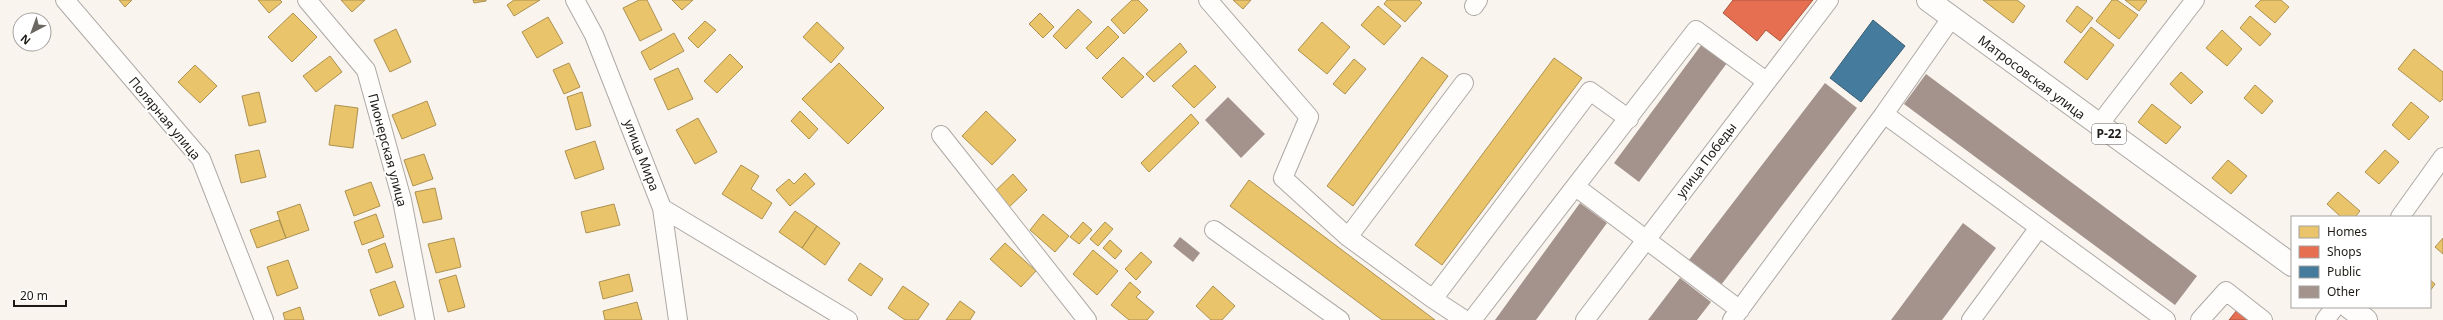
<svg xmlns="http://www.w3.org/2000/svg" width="2443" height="320" font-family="'Noto Sans',sans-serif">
<rect width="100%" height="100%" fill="#f9f4ee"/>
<path fill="#e9c46a" stroke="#ac9151" d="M119 0H132L125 7Z
M258 0H280L282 2 269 13Z
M341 0H365L352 12Z
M473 0H486V1L474 3Z
M514 0H540L514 16 507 5Z
M639 0H647L662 30 640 41 623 8Z
M672 0H693L682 10Z
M1132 0H1138L1148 10 1124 34 1111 20Z
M1233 0H1251L1243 9Z
M1387 0H1419L1422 3 1405 22 1384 4Z
M1983 0H2017L2025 6 2013 23Z
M2112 0H2117L2138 15 2119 39 2096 21Z
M2125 0H2146L2147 1 2139 11Z
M2261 0H2281L2289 7 2275 23 2255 6Z
M1378 6 1401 26 1384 45 1361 25Z
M2077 6 2093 18 2081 33 2066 21Z
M1078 9 1092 22 1066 49 1053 36Z
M293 13 317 37 292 62 268 37Z
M1040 13 1054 27 1043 38 1029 24Z
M2250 16 2271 34 2260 46 2240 28Z
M548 17 563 43 537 58 522 32Z
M705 21 716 30 698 48 688 38Z
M817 22 844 48 831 63 803 37Z
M1322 22 1350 47 1327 74 1298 50Z
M1108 26 1119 37 1097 59 1086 48Z
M2091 27 2114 45 2087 80 2064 62Z
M396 29 411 62 390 72 374 40Z
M2222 30 2242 49 2227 66 2206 48Z
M674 33 684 51 650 70 641 52Z
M1180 43 1187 52 1154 82 1146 74Z
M2414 49 2443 72V99L2440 102 2398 69Z
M730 54 743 67 717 93 704 81Z
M330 56 342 72 316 92 303 76Z
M1123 57 1144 77 1122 98 1102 78Z
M1422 57 1448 76 1353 206 1327 186Z
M1554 58 1582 78 1442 265 1415 245Z
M1354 59 1366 69 1345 94 1333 84Z
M569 63 580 87 564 94 553 70Z
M839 63 884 108 848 144 802 99Z
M195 65 217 86 200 103 178 82Z
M1195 65 1216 87 1194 108 1172 86Z
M678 68 693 99 668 110 654 79Z
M2181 72 2203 92 2191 104 2170 84Z
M2255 85 2273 101 2262 114 2244 98Z
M259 92 266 122 249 126 242 96Z
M582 92 591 126 576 130 567 97Z
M427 101 436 125 402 139 392 115Z
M2411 102 2429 117 2409 140 2392 125Z
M2152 104 2181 127 2166 144 2138 122Z
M335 105 358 108 353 148 329 145Z
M800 111 818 129 809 139 791 121Z
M986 111 1016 140 992 165 962 136Z
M1191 114 1199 123 1149 172 1141 163Z
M698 118 717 152 695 164 676 130Z
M595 141 604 169 575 179 565 151Z
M259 150 266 177 241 183 235 155Z
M2385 150 2399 162 2379 184 2365 172Z
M424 154 433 179 413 186 404 160Z
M2228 160 2247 176 2231 194 2212 178Z
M741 165 759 176 751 189 772 203 762 219 722 194Z
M805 173 815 184 790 206 776 190 789 179 794 184Z
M1013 174 1027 190 1006 210 992 194Z
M1249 180 1435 320H1382L1230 206Z
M371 182 380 206 354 216 345 191Z
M435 188 442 219 423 223 415 192Z
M2338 192 2360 211 2355 217H2341L2327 204Z
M300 204 309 230 286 238 277 212Z
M614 204 620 225 586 233 581 212Z
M795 211 817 226 802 248 779 232Z
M376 214 384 237 362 245 354 222Z
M1043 214 1069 236 1055 252 1030 230Z
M279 220 286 238 257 248 250 230Z
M1083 222 1092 230 1079 244 1070 237Z
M1105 222 1113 229 1098 246 1090 239Z
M817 226 840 243 825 265 802 248Z
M454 238 461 267 436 273 428 244Z
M2443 238V254L2435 247Z
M1110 240 1122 251 1115 259 1103 248Z
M385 243 393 267 376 273 368 250Z
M1005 243 1036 271 1021 287 990 259Z
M1093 250 1118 271 1097 295 1073 274Z
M1141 252 1152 262 1136 280 1125 269Z
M288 260 298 288 277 296 267 267Z
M860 263 883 279 871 296 848 280Z
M629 274 633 291 603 299 599 282Z
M456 275 465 307 448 312 439 280Z
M2430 280 2435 284 2430 291Z
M395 281 404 307 379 316 370 290Z
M1130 282 1141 292 1136 297 1154 312 1147 320H1129L1111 305Z
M903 286 929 304 918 320H905L888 308Z
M1213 286 1235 306 1222 320H1211L1196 306Z
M960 301 975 312 970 320H946Z
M637 302 642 320H605L603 311Z
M300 307 304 320H285L283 313Z"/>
<path fill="#e76f51" stroke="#ab563f" d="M1733 0H1813L1780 41 1766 30 1757 41 1723 13Z
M2237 310 2251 320H2229Z"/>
<path fill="#457b9d" stroke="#395e74" d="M1873 20 1905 46 1861 102 1830 78Z"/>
<path fill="#a4938c" d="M1702 44 1727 63 1639 182 1614 163Z
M1926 74 2197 276 2175 305 1904 104Z
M1825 83 1857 108 1721 285 1689 260Z
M1228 97 1265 134 1241 158 1205 120Z
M1580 203 1607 223 1536 320H1495Z
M1963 223 1996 248 1942 320H1891Z
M1180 237 1200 253 1193 262 1173 246Z
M1680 278 1711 302 1697 320H1648Z"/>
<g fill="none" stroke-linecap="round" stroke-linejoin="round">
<defs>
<path id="minor" d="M65 0 201 159 264 320
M307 0 366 70 402 200 425 320
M575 0 594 35 662 208 678 320
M1208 0 1309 117 1283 178 1348 237 1433 299 1590 91 1629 119
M1474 6 1478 0
M1884 114 1952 17
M2098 126 2195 0
M941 135 1087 320
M1576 187 1740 310
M662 208 848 320
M2400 217 2443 157
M1214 230 1340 320
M1348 237 1464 83
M1433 299 1465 320
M1472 320 1696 30 1766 81
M1585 320 1829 0
M1732 320 1884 114 2166 320
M1971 320 2038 229
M2200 320 2226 291 2263 320
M2325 320 2335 307"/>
<path id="highway" d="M1928 0 2292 265
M2349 307 2366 320"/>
</defs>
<use href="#minor" stroke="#ada9a5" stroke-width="20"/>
<use href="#highway" stroke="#ada9a5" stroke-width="24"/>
<use href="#minor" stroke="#fefdfc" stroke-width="18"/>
<use href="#highway" stroke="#fefdfc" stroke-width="22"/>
</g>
<g text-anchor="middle" stroke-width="4" stroke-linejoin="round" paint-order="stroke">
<rect fill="#fff" stroke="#625f5c" stroke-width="1" x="2092" y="124" width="34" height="20" rx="3"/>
<g font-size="12" font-weight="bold" fill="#1e1b16">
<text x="2109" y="138">Р-22</text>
</g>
<g font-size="13" fill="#1e1b16" stroke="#fff">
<text transform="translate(2032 77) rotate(37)" y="5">Матросовская улица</text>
<text transform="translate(165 118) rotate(50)" y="5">Полярная улица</text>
<text transform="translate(388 150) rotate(75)" y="5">Пионерская улица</text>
<text transform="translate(642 155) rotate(69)" y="5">улица Мира</text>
<text transform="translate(1706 160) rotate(-53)" y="5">улица Победы</text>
</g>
</g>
<rect x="2291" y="216" width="140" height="92" fill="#ffffff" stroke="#a5a4a2"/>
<rect x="2299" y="226" width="20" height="12" fill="#e9c46a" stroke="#a5a4a2"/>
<text x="2327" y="236" font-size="12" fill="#1e1b16">Homes</text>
<rect x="2299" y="246" width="20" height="12" fill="#e76f51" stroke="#a5a4a2"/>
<text x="2327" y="256" font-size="12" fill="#1e1b16">Shops</text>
<rect x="2299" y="266" width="20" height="12" fill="#457b9d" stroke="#a5a4a2"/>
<text x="2327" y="276" font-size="12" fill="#1e1b16">Public</text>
<rect x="2299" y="286" width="20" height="12" fill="#a4938c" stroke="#a5a4a2"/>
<text x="2327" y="296" font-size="12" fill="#1e1b16">Other</text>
<g transform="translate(32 32) rotate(221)"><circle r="19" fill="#ffffff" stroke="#a5a4a2"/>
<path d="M0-3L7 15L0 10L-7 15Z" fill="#6b6762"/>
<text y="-6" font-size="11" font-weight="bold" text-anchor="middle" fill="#1e1b16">N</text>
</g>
<path d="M14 300v6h52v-6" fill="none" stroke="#1e1b16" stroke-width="2"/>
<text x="20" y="300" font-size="12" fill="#1e1b16" stroke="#ffffff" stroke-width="3" paint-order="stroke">20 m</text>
</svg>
